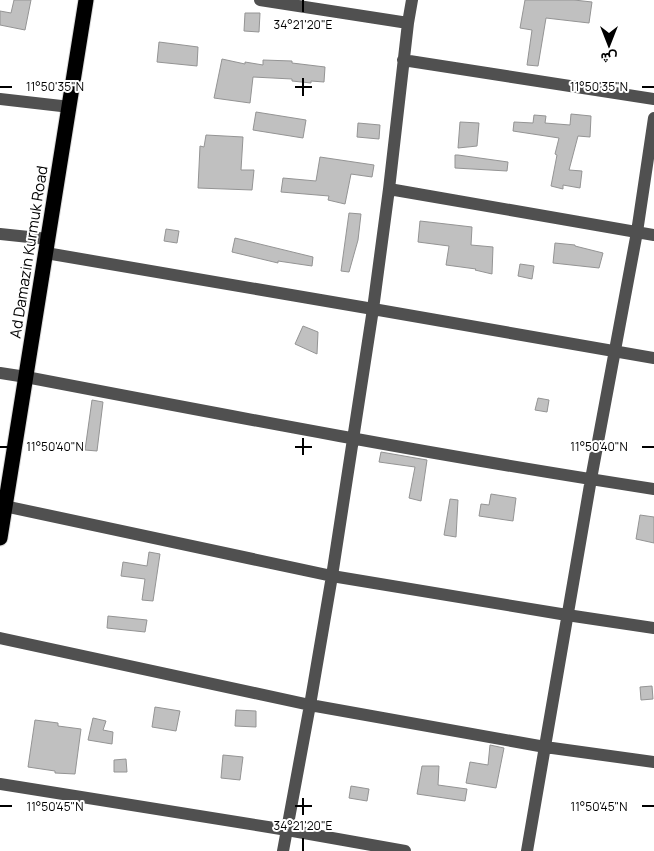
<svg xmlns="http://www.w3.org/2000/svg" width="654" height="851" font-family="Manrope,Vazirmatn,sans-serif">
<rect width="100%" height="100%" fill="#fff"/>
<path fill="#c0c0c0" stroke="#949494" d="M14 0H31L25 30 0 25V11L11 13Z
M525 0H574L592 2 589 23 546 18 538 66 527 65 532 30 520 28Z
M245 13H260L259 32 244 31Z
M159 42 198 47 197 66 157 62Z
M222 59 245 64V62L263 65V60L292 61V63L325 67 324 82 311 81V83L292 81V79L253 77 250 103 214 98Z
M256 112 306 120 303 138 253 130Z
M571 114 591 116 590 137 578 136 569 170 582 171 580 188 563 185V189L551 186 557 155 555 154 559 138 513 131 514 122 533 123 534 115 546 116 545 123 570 125Z
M460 122 479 123 477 146 458 148Z
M358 123 380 125 379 139 357 137Z
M206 135 243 137 241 170H254L252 190 198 188 200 146 204 147Z
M455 155H458L508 162 507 171 455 168Z
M320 157 374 165 372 177 351 174 345 204 328 200 329 196 281 192 283 178 316 181Z
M349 213 361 214 358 240 349 272 341 271Z
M420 221 472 227 471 245 493 247 492 274 475 270 476 269 446 265 449 246 418 242Z
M166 229 179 231 177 243 164 241Z
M235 238 313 257 312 266 278 261V263L232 252Z
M555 243 575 245V246L603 253 599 268 553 263Z
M520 264 534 266 532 279 518 276Z
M303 326 318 332 317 354 295 344Z
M538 398 549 400 547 412 535 410Z
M92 400 103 402 97 451 85 450Z
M381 452 427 460 421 501 409 498 415 467 379 462Z
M491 494 516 498 513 521 479 516 481 504 489 505Z
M450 499 458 500 456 537 444 535Z
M640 515 654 517V543L636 539Z
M149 552 160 554 153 601 142 600 145 579 121 576 123 562 147 566Z
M108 616 147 620 145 632 107 628Z
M652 686 653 699 641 700 640 687Z
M155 707 180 711 176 731 152 727Z
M236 710 256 711V727L235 726Z
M93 718 106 721 103 730 113 732 112 744 88 740Z
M35 720 58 723V726L81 729 75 774 55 773V771L28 767Z
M490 745 504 748 496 788 466 783 470 762 488 765Z
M223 755 243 757 240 780 221 778Z
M126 759 127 772H114V760Z
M422 766H439L438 785 467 789 465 801 417 794Z
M351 786 369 789 367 801 349 798Z"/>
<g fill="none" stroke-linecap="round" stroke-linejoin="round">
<defs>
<path id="highway" d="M0 538 86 0"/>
</defs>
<use href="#highway" stroke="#dbdbdb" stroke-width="17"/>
<path stroke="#505050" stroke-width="12" d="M260 0 408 23 412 0
M403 60 654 99
M0 99 70 107
M389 189 654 235
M0 234 48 239
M46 253 373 309 654 358
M0 373 26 377C235 417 444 457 654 489
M0 505 332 576 567 615 654 628
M0 638 310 705 545 747 654 762
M0 784 287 830 405 851
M283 851 310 705 332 576 373 309 389 189 408 23
M527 851 591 479 637 232 654 118"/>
<use href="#highway" stroke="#000" stroke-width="15"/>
</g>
<path fill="none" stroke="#000" stroke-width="2" d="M303 0V12M303 78V96M0 87H12M295 87H312M642 87H654M303 438V455M0 447H12M295 447H312M642 447H654M303 798V815M0 806H12M295 806H312M642 806H654M303 838V851"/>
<g text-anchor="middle" stroke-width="4" stroke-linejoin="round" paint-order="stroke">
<g font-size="15" fill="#000" stroke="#fff">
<text transform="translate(29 252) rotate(-81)" y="5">Ad Damazin Kurmuk Road</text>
</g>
</g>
<g font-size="12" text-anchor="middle" fill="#000" stroke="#fff" stroke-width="4" stroke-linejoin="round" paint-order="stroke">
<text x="303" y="29">34°21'20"E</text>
<text x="599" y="91">11°50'35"N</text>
<text x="55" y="91">11°50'35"N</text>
<text x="599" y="451">11°50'40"N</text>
<text x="55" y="451">11°50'40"N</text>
<text x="599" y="811">11°50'45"N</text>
<text x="55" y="811">11°50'45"N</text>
<text x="303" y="830">34°21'20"E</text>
</g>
<g transform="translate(609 45) rotate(180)" stroke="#ffffff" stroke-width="4" paint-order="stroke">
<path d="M0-4L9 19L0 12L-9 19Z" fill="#000000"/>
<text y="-8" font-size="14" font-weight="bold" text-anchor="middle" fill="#000000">ش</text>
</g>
</svg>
